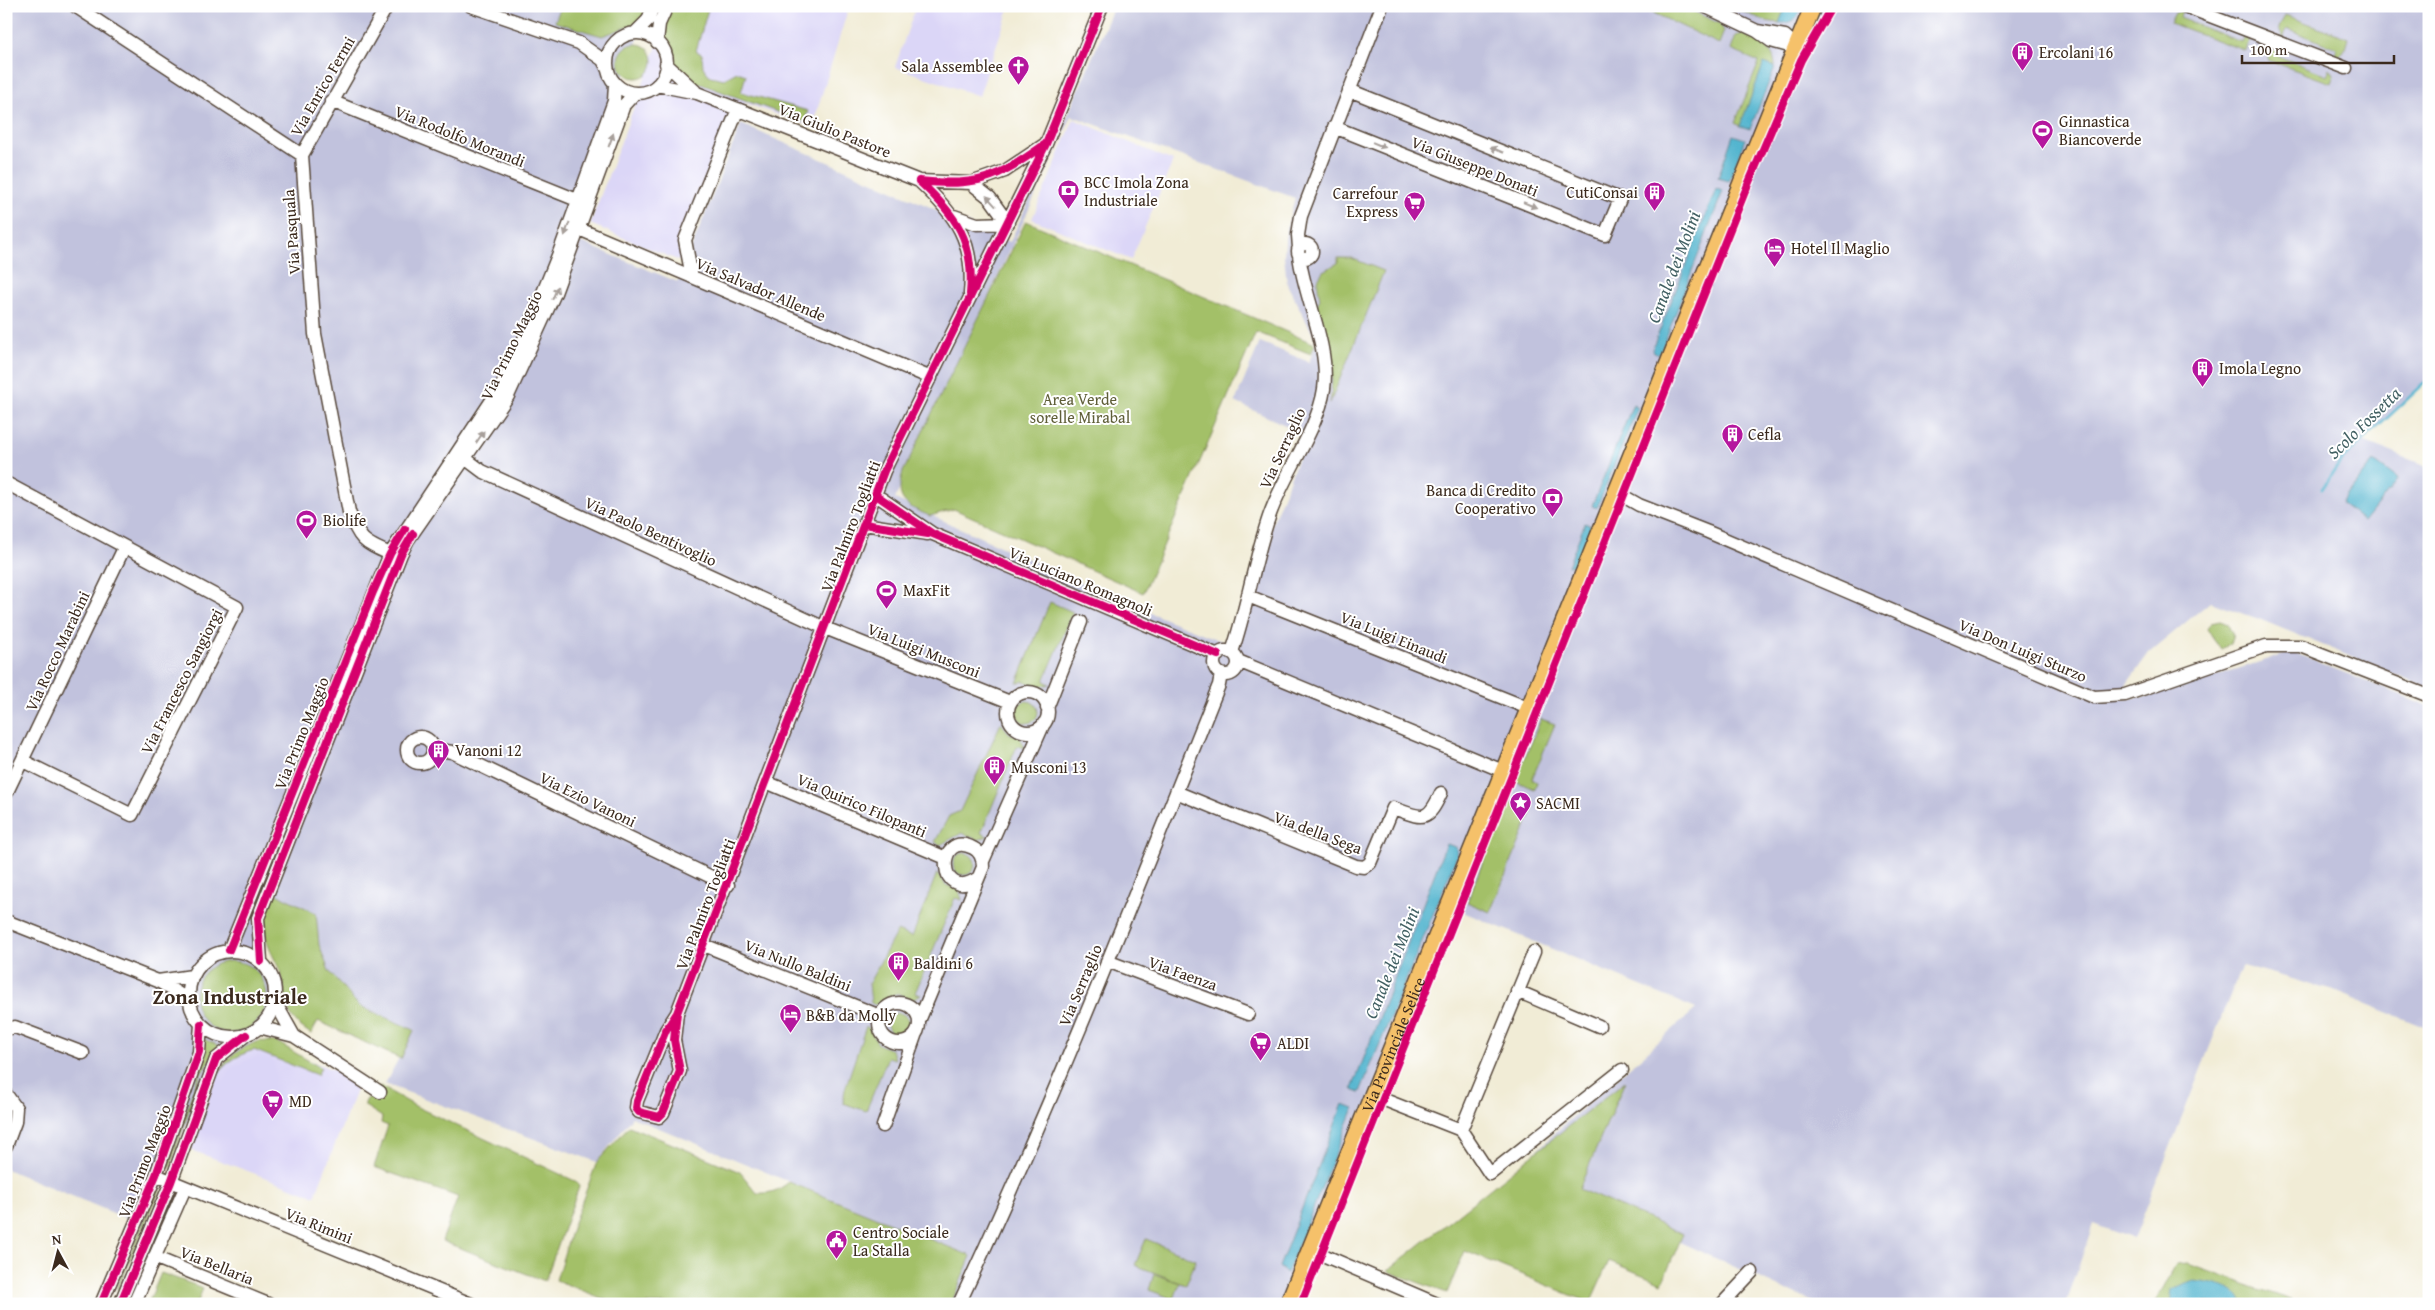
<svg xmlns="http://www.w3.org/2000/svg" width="2435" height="1310" font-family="'Gentium Book Plus',serif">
<rect width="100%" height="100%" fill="#fff"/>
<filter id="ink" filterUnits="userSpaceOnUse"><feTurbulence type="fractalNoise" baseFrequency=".02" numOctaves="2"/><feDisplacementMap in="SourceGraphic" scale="10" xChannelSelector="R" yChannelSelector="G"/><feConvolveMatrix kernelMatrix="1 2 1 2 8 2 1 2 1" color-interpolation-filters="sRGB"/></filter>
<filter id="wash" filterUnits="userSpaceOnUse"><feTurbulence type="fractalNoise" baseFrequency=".0096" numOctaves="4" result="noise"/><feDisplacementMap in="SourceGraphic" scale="20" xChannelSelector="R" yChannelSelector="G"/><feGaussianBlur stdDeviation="1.12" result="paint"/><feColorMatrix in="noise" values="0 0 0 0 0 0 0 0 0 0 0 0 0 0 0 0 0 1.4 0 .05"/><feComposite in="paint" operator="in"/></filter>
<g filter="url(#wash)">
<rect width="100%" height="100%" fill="#f1ecd6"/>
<path fill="#dbd6f7" d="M672 6H849L812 127 745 103 682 262 590 224Z
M916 6H1010L979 96 895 67Z
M1074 119 1173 161 1131 260 1032 219Z
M259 1041 360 1080 315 1196 191 1150 211 1091 223 1063 237 1050Z"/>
<path fill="#c1c2dd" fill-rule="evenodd" d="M6 6H651L561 234 678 282 741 124 1010 242 1070 110 1114 6H2429V380L2363 441 2429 467V689L2259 619 2210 602 2149 653 2116 699 2150 696 2292 652 2429 706V1029L2337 992 2242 965 2134 1239 2093 1224 2066 1304H1817L1573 1194 1498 1188 1558 1130 1696 1009 1463 912 1451 909 1284 1304H951L970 1256 632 1117 597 1162 385 1084 414 1030 359 1006 329 971 319 945 316 913 273 892 263 914 265 960 275 977 280 997 274 1020 259 1038 224 1059 209 1078 178 1143 145 1226 6 1169ZM1072 116 1295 198 1286 230 1284 256 1287 284 1317 342 1309 362 1260 342 1235 402 1307 435 1249 583 1234 646 1133 606 895 499Z"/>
<path fill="#a3c067" stroke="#6f7542" d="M561 6H649L644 21 602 36 555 22Z
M671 6H709L696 51 702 54 703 67 710 76 724 79 737 72 746 75 741 92 808 111 804 122 690 80 672 61 664 41V29Z
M1639 6H1682L1720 24 1724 31 1719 44Z
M1738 6H1786L1779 23 1766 21 1736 9Z
M2182 11 2180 18 2241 42 2244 35 2249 40 2246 51 2170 23 2175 13Z
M2285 15 2348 38 2344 52 2338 57H2334L2337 48 2287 29 2283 38 2279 28Z
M1742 34C1758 41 1775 47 1775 67L1764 63 1740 126 1735 123 1759 62 1731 50 1736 36Z
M619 61a17 17 0 1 1 34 0a17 17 0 1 1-34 0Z
M2275 49H2280L2278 56 2327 75 2330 68 2334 74 2331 83 2268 60 2271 51Z
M1026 221 1315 344 1311 354 1256 332 1143 593 954 509 930 516C906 506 894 501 903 472Z
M1338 258H1351L1384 271 1330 403C1336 364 1327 342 1316 306L1320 299 1317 281 1323 271 1338 263Z
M1050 602 1073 612 1044 681 1050 684 1039 687 1024 681 1017 683Z
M2220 621 2228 624 2233 635 2230 644 2221 649 2207 629 2211 623Z
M1016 712a11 11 0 1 1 22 0a11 11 0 1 1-22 0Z
M1541 719 1555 724 1532 779 1537 782 1535 789 1515 781Z
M1001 723 1009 733 1020 737 1025 748 1017 746 981 833 988 836 978 840 962 833 940 845 935 842 949 816 960 811Z
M1507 801 1532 812 1490 912 1467 902Z
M953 864a11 11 0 1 1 22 0a11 11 0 1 1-22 0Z
M937 873 946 885 959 890 962 900 955 898 915 993 921 995 911 1000 897 993 875 1005 871 1003 869 983 897 931 912 937Z
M275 893 316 913 319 945 329 971 359 1006 414 1030 401 1059 318 1021 311 1034C304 1029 296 1024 291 1016 284 1004 286 988 281 974 275 956 263 944 265 923 265 913 271 902 275 893Z
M195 997a36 36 0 1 1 72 0a36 36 0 1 1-72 0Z
M887 1024a11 11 0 1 1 22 0a11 11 0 1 1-22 0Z
M866 1026 870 1029 878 1044 892 1050 895 1059 888 1057 866 1111 843 1103 845 1089Z
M204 1039 220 1046 201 1074 170 1168 167 1167 199 1073Z
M259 1041 277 1042 321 1068 317 1075 254 1050C240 1054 228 1061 219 1072 227 1056 242 1047 259 1041Z
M1625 1081 1579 1189 1683 1234 1662 1283 1609 1261 1590 1303 1465 1251 1447 1293 1387 1271Z
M380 1086 417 1107 577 1182 579 1187 545 1281 442 1241 458 1197 374 1167 388 1126 381 1123 382 1117 365 1106V1103L367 1099 372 1098Z
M629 1126 740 1172 757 1193C771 1194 779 1190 789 1182L971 1256 951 1304H616L556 1280 573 1225 597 1162Z
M157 1189 160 1190 118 1289 116 1288Z
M1146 1239 1196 1260 1186 1285 1135 1265Z
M2188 1264 2293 1301 2292 1304H2155L2176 1265Z
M161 1273 203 1288 197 1304H148Z
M1154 1274 1180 1283 1174 1299 1149 1290Z"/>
<path fill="#4fb3ce" stroke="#456e76" d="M1786 6H1803C1798 18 1792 24 1779 23Z
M1764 63 1775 67 1750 129 1740 126Z
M1733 135 1745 139 1729 181 1718 178Z
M1716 189 1723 191 1661 351 1658 354 1653 351V347Z
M1633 404 1638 407 1597 508 1592 506Z
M2374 461 2398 479 2364 522 2341 503Z
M1585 523 1591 526 1576 565 1568 566Z
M1446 844 1456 847 1457 856 1360 1092 1352 1089Z
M1343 1104 1354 1108 1287 1273 1279 1267Z
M2192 1281C2206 1281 2234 1287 2242 1300L2241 1304H2170L2172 1289Z"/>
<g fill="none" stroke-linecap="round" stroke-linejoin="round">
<path stroke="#4fb3ce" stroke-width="3" d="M2322 489 2341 461 2429 379"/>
</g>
</g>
<g filter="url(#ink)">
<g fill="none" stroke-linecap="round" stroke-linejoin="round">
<defs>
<path id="minor" d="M75 6 302 155 315 334 349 512C360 540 362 542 390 554
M471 6 579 43 603 60 608 70
M1704 6 1757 31 1771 41 1796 48
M2184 6 2346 68
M1757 31 1785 36 1796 46
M635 33 648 20 653 6
M607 63a30 30 0 1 1 60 0a30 30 0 1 1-60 0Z
M657 42 659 24 667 6
M666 64 695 91
M657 85 697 93 919 181 971 183 1005 171 1044 145
M331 101 577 200
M1334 127 1605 235 1620 199 1349 90
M302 155 387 6
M919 181C956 215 975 241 970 294
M954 216 977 224 1008 223 990 198 971 183
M579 229 931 378
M1298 251a7 7 0 1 1 14 0a7 7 0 1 1-14 0Z
M1299 248 1298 235 1301 216 1382 6
M692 277 685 240 738 109
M466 459 482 471 825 628 1010 702
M6 483 237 607 132 815 23 761
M1616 492 1639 505 1708 532 2094 697 2125 695 2266 646H2301L2429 696
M876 495 933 534 1218 655
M864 524 928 534
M1248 596 1528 708
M1214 663a12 12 0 1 1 24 0a12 12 0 1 1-24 0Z
M1232 652C1247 608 1254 561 1269 517 1283 475 1318 430 1324 389 1330 346 1304 298 1299 255
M1238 661 1503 771
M1008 712a20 20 0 1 1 40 0a20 20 0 1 1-40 0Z
M1047 708 1081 622
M407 750a13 13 0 1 1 26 0a13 13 0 1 1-26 0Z
M433 749 452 752 728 885
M766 782 946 858
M1176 792 1356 866 1364 867 1370 863 1393 808C1422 818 1427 824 1441 793
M6 794 124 548
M983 861 1044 723
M6 921 158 981 189 1000
M704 945 880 1016
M229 950 390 554 502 385 525 337 559 253 614 101 615 84
M189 994a43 43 0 1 1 86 0a43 43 0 1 1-86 0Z
M261 961 258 918 401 554 408 540 508 396 555 293 624 105 635 93
M1107 961 1248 1014
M158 981 192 976
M1517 991 1599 1026
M275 1002 294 1036
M879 1023a20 20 0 1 1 40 0a20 20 0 1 1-40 0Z
M677 1013 666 1030 637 1101 636 1108 639 1112 659 1117 663 1113 680 1071 674 1040 677 1013 884 471 1046 144 1102 6
M919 1021 983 867C983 859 981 852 973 848 935 828 937 906 978 878
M259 1027 294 1036 380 1092
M6 1029 15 1027 83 1053
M6 1094 16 1108 15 1122 6 1146
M1372 1095 1461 1130 1490 1174 1622 1070
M883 1126 915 1036
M1461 1130 1534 952
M156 1175 471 1304
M1309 1249 1437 1304
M154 1257 268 1304
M101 1304 156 1175 199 1052 201 1024
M120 1304 171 1182 216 1059 246 1035
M134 1304 185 1188
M959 1304C1054 1101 1136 892 1219 685L1221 674
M1722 1304 1752 1272"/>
<g id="major">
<path id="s1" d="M1288 1304 1813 6"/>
</g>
</defs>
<use href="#minor" stroke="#56473a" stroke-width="15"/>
<use href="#major" stroke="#56473a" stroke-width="19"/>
<use href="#minor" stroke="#fff" stroke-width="12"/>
<use href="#major" stroke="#f5c16b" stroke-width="16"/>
<defs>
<path id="cycleway" d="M919 181C978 187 996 179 1044 145
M919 181C956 215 975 241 970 294
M876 495 933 534 1218 655
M864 524 928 534
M229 950 373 592 390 554 405 529
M261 961 258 918 401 554 413 534
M677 1013 666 1030 637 1101 636 1108 639 1112 659 1117 663 1113 680 1071 674 1040 677 1013 884 471 1046 144 1102 6
M101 1304 156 1175 199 1052 201 1024
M120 1304 171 1182 216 1059 246 1035
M1301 1304 1744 194 1801 60 1832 6"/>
</defs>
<use href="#cycleway" stroke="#fff" stroke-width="11"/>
<use href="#cycleway" stroke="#d6006c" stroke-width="8"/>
</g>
<defs><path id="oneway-solid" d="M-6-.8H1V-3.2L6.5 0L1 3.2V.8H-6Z" transform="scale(1.25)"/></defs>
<g fill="#a79f9a">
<use href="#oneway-solid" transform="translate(611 140) rotate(-70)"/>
<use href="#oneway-solid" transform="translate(1379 145) rotate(22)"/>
<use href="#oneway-solid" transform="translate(1497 150) rotate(-158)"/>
<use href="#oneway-solid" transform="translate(991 201) rotate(-132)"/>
<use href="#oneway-solid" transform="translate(1530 205) rotate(22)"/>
<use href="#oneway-solid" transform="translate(567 229) rotate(110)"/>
<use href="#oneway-solid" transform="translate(555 293) rotate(-68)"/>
<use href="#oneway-solid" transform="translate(480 437) rotate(-56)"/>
</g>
</g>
<defs>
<symbol id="building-pin" viewBox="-11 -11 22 30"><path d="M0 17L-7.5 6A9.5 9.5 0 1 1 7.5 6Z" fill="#b5179e" stroke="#fff"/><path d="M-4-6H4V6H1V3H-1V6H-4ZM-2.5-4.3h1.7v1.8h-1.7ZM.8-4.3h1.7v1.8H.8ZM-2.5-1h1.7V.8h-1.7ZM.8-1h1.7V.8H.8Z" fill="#fff"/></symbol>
<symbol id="church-pin" viewBox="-11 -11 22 30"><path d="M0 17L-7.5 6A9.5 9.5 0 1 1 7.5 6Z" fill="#b5179e" stroke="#fff"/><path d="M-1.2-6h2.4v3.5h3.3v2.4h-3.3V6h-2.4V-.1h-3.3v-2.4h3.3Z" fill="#fff"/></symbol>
<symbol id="stadium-pin" viewBox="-11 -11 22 30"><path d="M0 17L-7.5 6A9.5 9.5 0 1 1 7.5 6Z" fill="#b5179e" stroke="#fff"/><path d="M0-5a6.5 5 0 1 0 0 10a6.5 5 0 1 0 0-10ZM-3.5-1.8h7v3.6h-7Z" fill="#fff"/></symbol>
<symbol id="bank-pin" viewBox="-11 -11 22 30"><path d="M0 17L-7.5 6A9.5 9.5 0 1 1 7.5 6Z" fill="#b5179e" stroke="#fff"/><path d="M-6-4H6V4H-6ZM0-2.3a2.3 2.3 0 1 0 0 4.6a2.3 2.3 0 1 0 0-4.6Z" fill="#fff"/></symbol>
<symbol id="supermarket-pin" viewBox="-11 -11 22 30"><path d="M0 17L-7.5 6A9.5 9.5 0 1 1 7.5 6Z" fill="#b5179e" stroke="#fff"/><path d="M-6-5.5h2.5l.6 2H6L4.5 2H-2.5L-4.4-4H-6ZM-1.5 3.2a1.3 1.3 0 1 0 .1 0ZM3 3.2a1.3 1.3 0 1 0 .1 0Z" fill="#fff"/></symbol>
<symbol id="hotel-pin" viewBox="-11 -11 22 30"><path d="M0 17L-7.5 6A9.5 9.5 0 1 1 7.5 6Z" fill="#b5179e" stroke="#fff"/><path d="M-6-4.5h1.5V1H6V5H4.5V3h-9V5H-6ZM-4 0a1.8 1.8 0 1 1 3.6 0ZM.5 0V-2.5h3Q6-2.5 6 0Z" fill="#fff"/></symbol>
<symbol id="sight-pin" viewBox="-11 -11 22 30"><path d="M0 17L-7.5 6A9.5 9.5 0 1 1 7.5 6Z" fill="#b5179e" stroke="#fff"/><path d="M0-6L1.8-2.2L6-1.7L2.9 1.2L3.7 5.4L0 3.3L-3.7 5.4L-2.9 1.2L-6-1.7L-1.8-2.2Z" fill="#fff"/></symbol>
<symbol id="civic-pin" viewBox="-11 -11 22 30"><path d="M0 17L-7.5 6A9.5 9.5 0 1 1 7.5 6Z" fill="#b5179e" stroke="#fff"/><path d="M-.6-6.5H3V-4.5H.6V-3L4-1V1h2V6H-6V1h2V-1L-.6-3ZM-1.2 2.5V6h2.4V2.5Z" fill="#fff"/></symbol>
</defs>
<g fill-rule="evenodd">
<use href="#building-pin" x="2010" y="40" width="25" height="34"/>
<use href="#church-pin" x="1006" y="54" width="25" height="34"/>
<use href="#stadium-pin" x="2030" y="118" width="25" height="34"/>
<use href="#bank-pin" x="1056" y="178" width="25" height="34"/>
<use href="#building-pin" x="1642" y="180" width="25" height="34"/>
<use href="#supermarket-pin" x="1402" y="190" width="25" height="34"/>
<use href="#hotel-pin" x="1762" y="236" width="25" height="34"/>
<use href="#building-pin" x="2190" y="356" width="25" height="34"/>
<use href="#building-pin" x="1720" y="422" width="25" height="34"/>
<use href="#bank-pin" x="1540" y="486" width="25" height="34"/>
<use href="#stadium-pin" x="294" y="508" width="25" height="34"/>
<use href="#stadium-pin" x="874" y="578" width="25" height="34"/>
<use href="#building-pin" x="426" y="738" width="25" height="34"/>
<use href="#building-pin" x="982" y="754" width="25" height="34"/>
<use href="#sight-pin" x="1508" y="790" width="25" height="34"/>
<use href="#building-pin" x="886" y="950" width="25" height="34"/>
<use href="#hotel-pin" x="778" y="1002" width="25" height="34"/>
<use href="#supermarket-pin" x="1248" y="1030" width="25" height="34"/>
<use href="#supermarket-pin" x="260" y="1088" width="25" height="34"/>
<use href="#civic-pin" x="824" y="1228" width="25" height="34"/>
</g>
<g text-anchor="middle" stroke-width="4" stroke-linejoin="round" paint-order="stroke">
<g font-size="16" fill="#3b2a1e" stroke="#fff" text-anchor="start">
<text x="2039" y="58">Ercolani 16</text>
<text x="1003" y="72" text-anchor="end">Sala Assemblee</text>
<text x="2059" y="127">Ginnastica<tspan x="2059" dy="18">Biancoverde</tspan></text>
<text x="1084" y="188">BCC Imola Zona<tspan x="1084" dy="18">Industriale</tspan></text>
<text x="1638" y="198" text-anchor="end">CutiConsai</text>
<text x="1398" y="199" text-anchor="end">Carrefour<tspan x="1398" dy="18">Express</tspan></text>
<text x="1791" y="254">Hotel Il Maglio</text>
<text x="2219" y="374">Imola Legno</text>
<text x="1748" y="440">Cefla</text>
<text x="1536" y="496" text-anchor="end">Banca di Credito<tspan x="1536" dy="18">Cooperativo</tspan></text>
<text x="323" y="526">Biolife</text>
<text x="903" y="596">MaxFit</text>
<text x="455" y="756">Vanoni 12</text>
<text x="1011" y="773">Musconi 13</text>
<text x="1536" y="809">SACMI</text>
<text x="914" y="969">Baldini 6</text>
<text x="806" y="1021">B&amp;B da Molly</text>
<text x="1277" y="1049">ALDI</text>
<text x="289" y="1107">MD</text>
<text x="853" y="1238">Centro Sociale<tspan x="853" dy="18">La Stalla</tspan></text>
</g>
<g font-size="16" fill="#3b2a1e" stroke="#fff">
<text transform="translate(322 86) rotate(-60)" y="6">Via Enrico Fermi</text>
<text transform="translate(835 130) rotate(22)" y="6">Via Giulio Pastore</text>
<text transform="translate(460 136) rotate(22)" y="6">Via Rodolfo Morandi</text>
<text transform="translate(1475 166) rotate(22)" y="6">Via Giuseppe Donati</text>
<text transform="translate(291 232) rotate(-94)" y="6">Via Pasquala</text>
<text transform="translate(761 289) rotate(23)" y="6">Via Salvador Allende</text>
<text transform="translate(511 345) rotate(-64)" y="6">Via Primo Maggio</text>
<text transform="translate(1282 448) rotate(-65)" y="6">Via Serraglio</text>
<text transform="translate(850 526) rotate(-69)" y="6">Via Palmiro Togliatti</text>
<text transform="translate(651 531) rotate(25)" y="6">Via Paolo Bentivoglio</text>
<text transform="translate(1081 581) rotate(23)" y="6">Via Luciano Romagnoli</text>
<text transform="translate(1394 637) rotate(22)" y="6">Via Luigi Einaudi</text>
<text transform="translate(924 650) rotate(22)" y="6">Via Luigi Musconi</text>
<text transform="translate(2023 650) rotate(23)" y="6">Via Don Luigi Sturzo</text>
<text transform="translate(57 651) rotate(-65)" y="6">Via Rocco Marabini</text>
<text transform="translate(181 681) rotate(-63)" y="6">Via Francesco Sangiorgi</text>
<text transform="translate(301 733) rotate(-68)" y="6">Via Primo Maggio</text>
<text transform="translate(588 799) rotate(26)" y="6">Via Ezio Vanoni</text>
<text transform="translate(862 805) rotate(23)" y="6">Via Quirico Filopanti</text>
<text transform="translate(1318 832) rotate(21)" y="6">Via della Sega</text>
<text transform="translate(705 904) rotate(-69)" y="6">Via Palmiro Togliatti</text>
<text transform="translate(798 965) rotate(22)" y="6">Via Nullo Baldini</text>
<text transform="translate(1183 973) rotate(20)" y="6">Via Faenza</text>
<text transform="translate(1080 985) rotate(-67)" y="6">Via Serraglio</text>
<text dy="6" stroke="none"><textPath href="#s1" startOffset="280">Via Provinciale Selice</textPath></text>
<text transform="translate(144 1161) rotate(-69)" y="6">Via Primo Maggio</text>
<text transform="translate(319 1225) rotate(22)" y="6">Via Rimini</text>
<text transform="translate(217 1265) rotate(22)" y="6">Via Bellaria</text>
</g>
<g font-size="16" fill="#5f5e38" stroke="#fff">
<text x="1080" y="405">Area Verde<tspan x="1080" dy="18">sorelle Mirabal</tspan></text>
</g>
<g font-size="18" font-style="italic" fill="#436164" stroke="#fff">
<text transform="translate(1674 267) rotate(-69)" y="6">Canale dei Molini</text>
<text transform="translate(2364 423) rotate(-44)" y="6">Scolo Fossetta</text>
<text transform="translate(1392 963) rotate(-68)" y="6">Canale dei Molini</text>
</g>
<g font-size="21" font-weight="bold" fill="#3b2a1e" stroke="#fff">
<text x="230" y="1004">Zona Industriale</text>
</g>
</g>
<rect width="2435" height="1310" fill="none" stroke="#fff" stroke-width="25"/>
<g transform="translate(58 1252) rotate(353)" stroke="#ffffff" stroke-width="4" paint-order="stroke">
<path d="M0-4L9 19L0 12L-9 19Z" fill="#3b2a1e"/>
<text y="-8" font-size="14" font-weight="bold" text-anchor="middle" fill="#3b2a1e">N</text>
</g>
<path d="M2242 55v8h152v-8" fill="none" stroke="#3b2a1e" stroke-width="2.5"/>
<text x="2250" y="55" font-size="15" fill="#3b2a1e" stroke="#ffffff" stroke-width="4" paint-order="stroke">100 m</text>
</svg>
